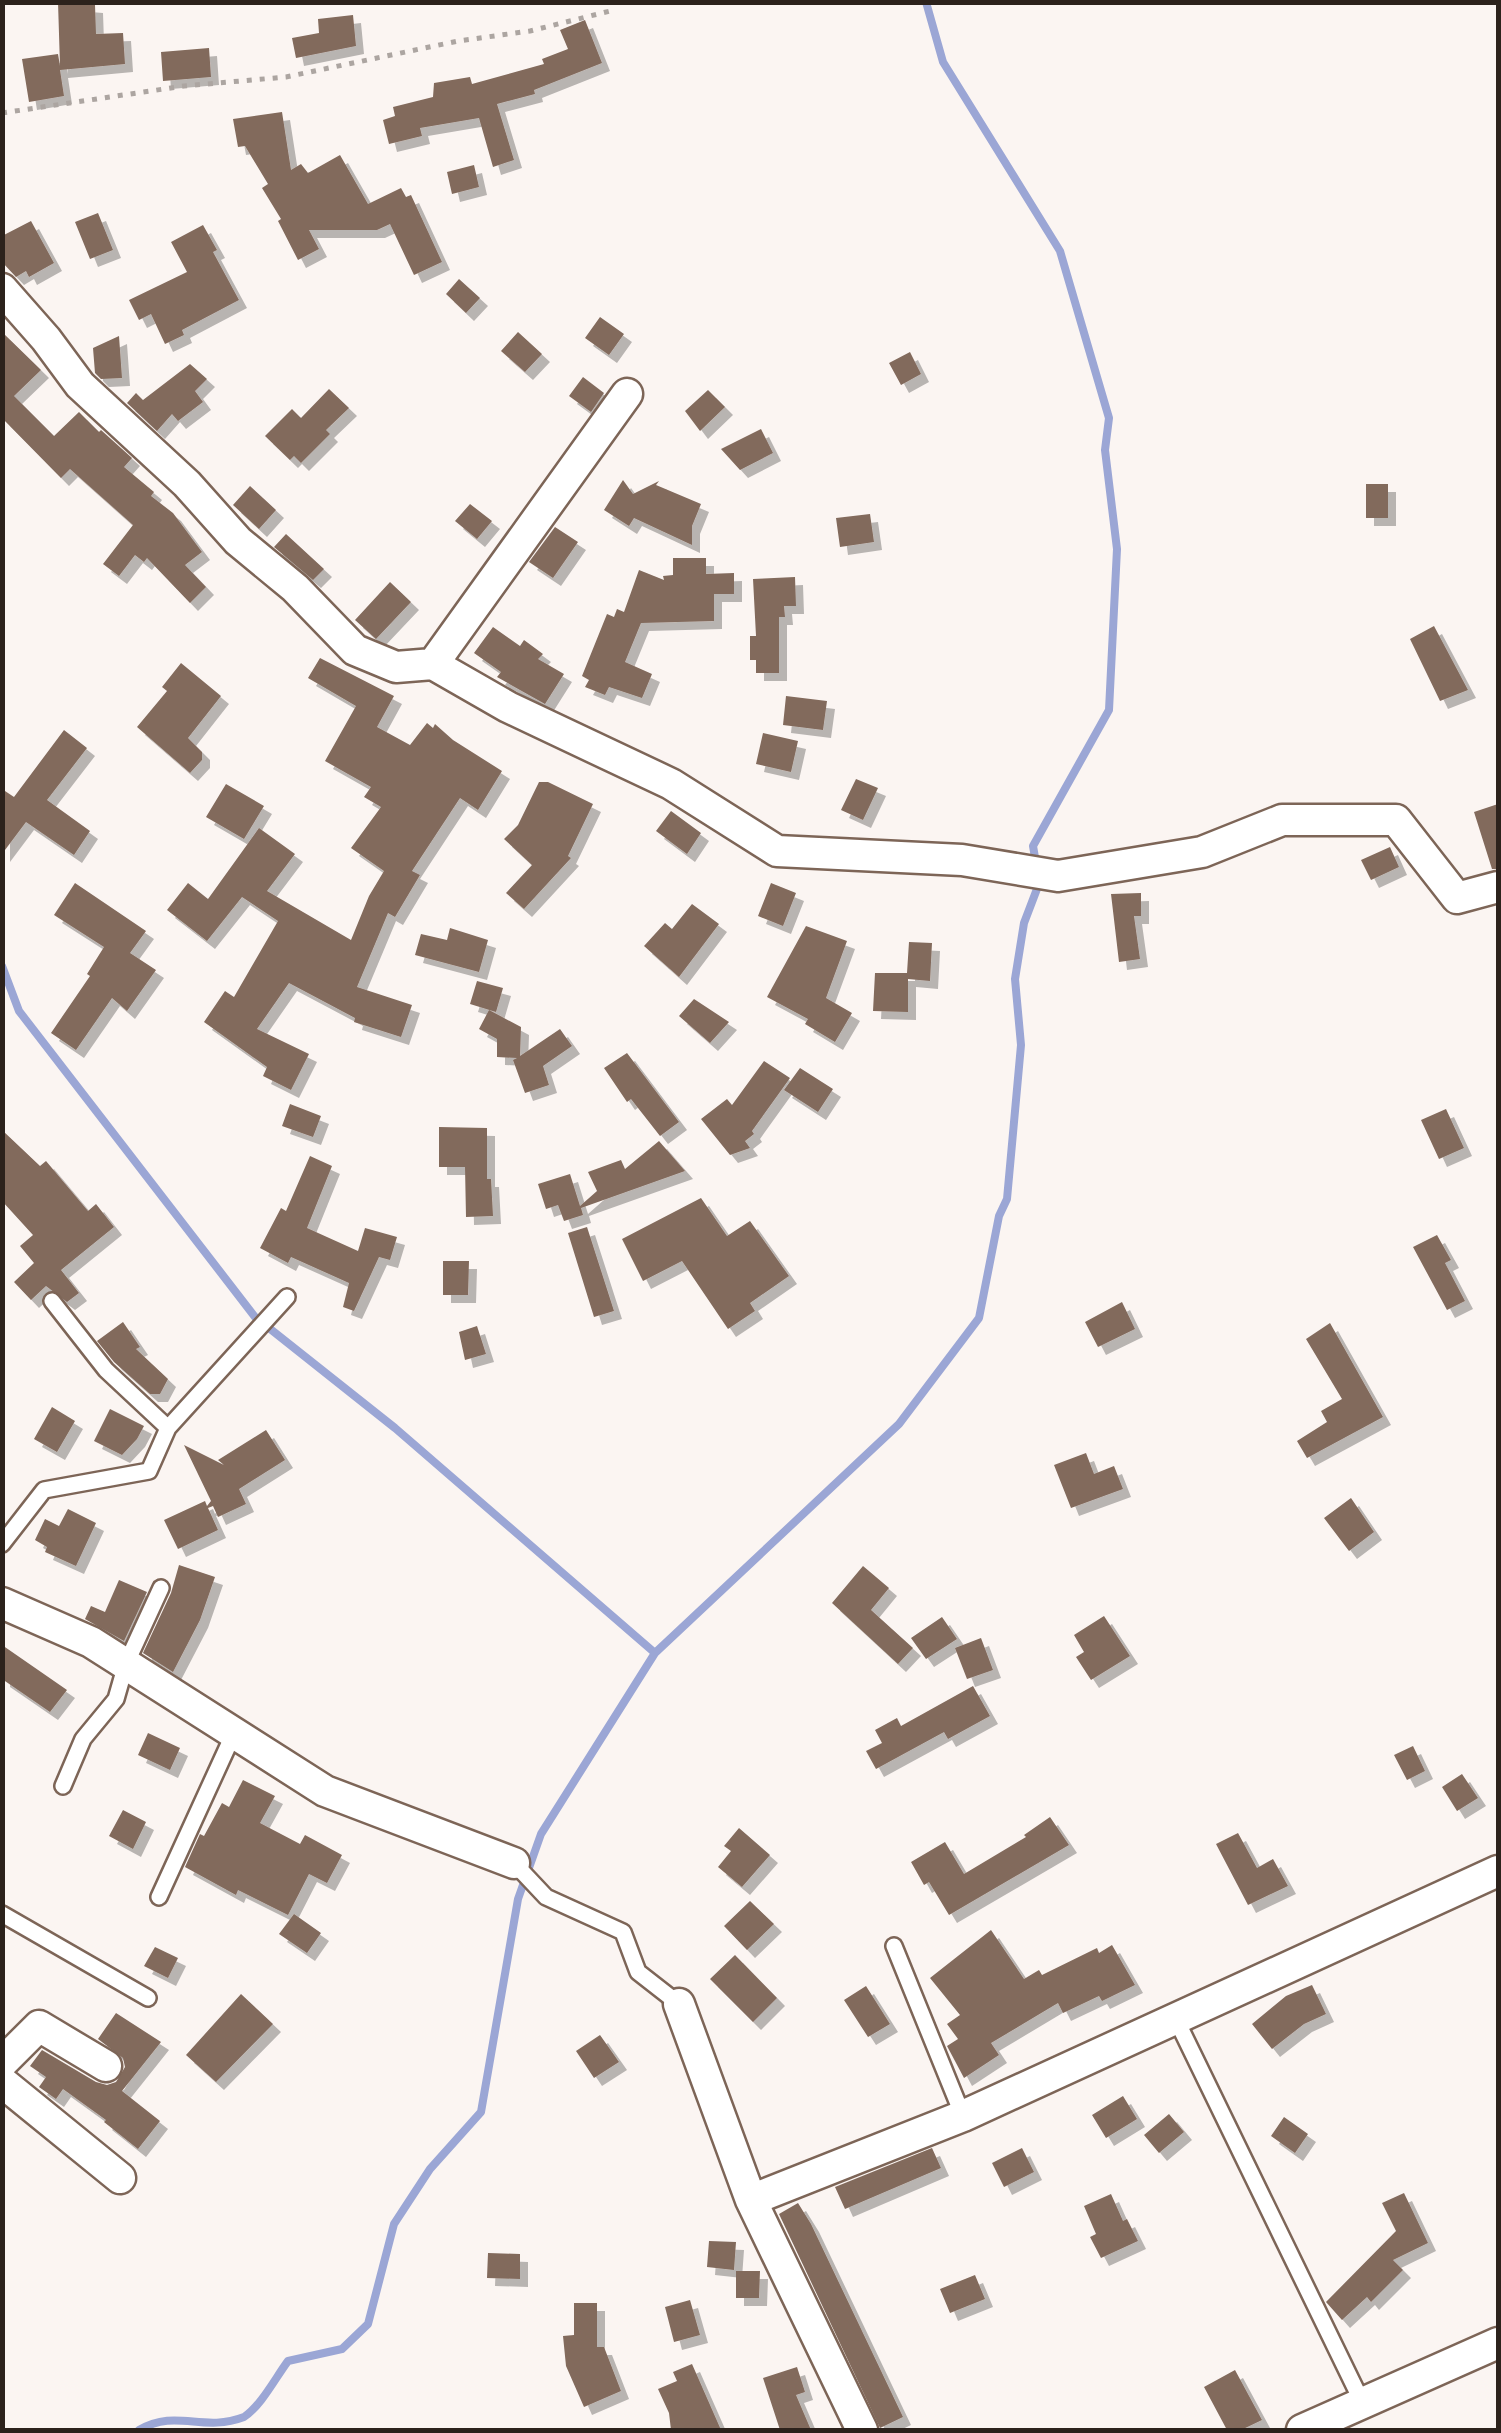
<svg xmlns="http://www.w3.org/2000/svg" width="1501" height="2433" font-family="'Zilla Slab',serif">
<defs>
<filter id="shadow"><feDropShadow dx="8" dy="8" stdDeviation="0" flood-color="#0004"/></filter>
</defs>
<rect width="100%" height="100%" fill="#fbf5f2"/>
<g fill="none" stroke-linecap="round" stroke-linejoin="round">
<path stroke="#9ba6d5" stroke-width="8" d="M926 2 943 62 1060 251 1109 418 1105 450 1117 549 1109 710 1033 846 1036 863
M2 966 19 1011 255 1317 395 1428 655 1653
M139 2430C177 2408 202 2433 244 2417 261 2406 276 2377 288 2361L342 2349 368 2324 394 2224 430 2169 481 2112 518 1899 541 1834 655 1653 899 1424 979 1318 999 1216 1007 1199 1021 1045 1015 979 1024 923 1040 881"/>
</g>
<path fill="#826a5c" filter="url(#shadow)" d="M58 2 95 5 96 34 123 33 125 64 60 70 64 96 29 102 22 59 58 54 60 66Z
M353 15 356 46 296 58 292 38 319 33 318 19Z
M585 20 602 63 534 90 535 94 497 104 514 160 493 167 479 118 420 128 422 136 389 144 383 120 395 116 393 107 433 97 434 83 470 77 472 84 544 64 542 59 568 49 560 30Z
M209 48 211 77 163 81 161 52Z
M282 112 291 170 301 164 308 173 340 155 368 204 401 188 406 197 411 195 442 262 414 275 390 224 377 230H309L319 249 298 260 278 221 281 219 262 188 268 184 245 146 238 147 233 119Z
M474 165 479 187 452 194 447 172Z
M98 213 113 250 90 259 75 222Z
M31 221 54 263 29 277 26 271 16 277 2 262V236Z
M203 225 217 250 213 252 239 300 182 330 184 335 165 344 151 314 139 320 129 300 187 272 171 242Z
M459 279 480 298 466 313 446 294Z
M600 317 624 334 609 355 585 338Z
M2 332 41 370 14 396 54 436 79 412 99 432 101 430 132 458 124 467 154 492 151 496 173 513 202 552 185 565 206 587 190 603 147 558 144 562 135 555 119 576 103 564 133 525 70 469 61 478 2 418Z
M518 332 542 354 525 372 501 351Z
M119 336 122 378 101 379 95 373 93 348Z
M910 352 921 374 901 385 889 363Z
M190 364 207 379 195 391 203 402 178 421 172 414 157 431 127 403 136 393 143 400Z
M583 377 604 393 591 412 569 396Z
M329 389 349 408 326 430 330 434 301 463 294 456 290 460 265 436 292 409 301 418Z
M708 390 725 407 700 431 685 411Z
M761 429 773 453 740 470 721 449Z
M623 480 633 494 659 481 656 485 701 504 692 526V545L634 518 629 526 604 510Z
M1366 484H1388V518H1366Z
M250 486 276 510 259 529 233 505Z
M470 504 492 521 477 539 455 521Z
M870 514 874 542 840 547 836 518Z
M555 527 578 542 553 578 529 562Z
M286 534 324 569 313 580 274 547Z
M673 558H706V574L734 573V594H714V621L641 623 625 662 652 674 642 698 609 687 605 695 585 687 589 680 582 676 607 614 614 617 617 609 624 612 639 570 664 580 663 576 673 575Z
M795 577 796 606H784L785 617H779V673H756V660H750V636H756L753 579Z
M390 582 411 602 376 639 355 620Z
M1434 626 1468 690 1440 701 1410 639Z
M493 627 520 646 524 640 543 654 538 659 564 674 545 704 497 677 501 672 474 653Z
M320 658 394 696 377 727 410 745 427 723 433 728 435 724 453 740 502 771 478 810 460 798 412 871 420 875 395 917 388 913 357 987 412 1005 401 1037 354 1022 355 1018 289 983 257 1029 309 1054 291 1090 263 1076 267 1067 204 1022 225 991 234 997 278 921 242 897 207 941 167 910 188 883 208 899 259 828 295 854 267 891 351 940 369 896 384 871 351 848 381 807 364 797 371 787 325 761 356 706 308 678Z
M181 663 221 696 188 738 202 752V760L190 773 137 727 167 691 162 687Z
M786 696 827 701 823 730 783 725Z
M64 730 87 748 47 800 90 831 74 855 26 822 2 854V789L14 797Z
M763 733 798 741 791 772 756 764Z
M856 779 878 788 863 820 841 810Z
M539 782H548L593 804 568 856 571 858 524 909 506 893 532 865 504 839 518 825Z
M226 784 264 806 244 839 206 817Z
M1498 804V869H1492L1474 812Z
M671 811 701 833 687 854 656 831Z
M1390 847 1399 867 1371 880 1361 860Z
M75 883 146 931 130 953 156 970 127 1011 112 998 76 1050 51 1033 90 976 87 974 104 947 54 915Z
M771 883 796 893 783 926 758 916Z
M1141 893V916H1134L1140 959 1119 962 1111 894Z
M692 904 719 924 679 977 644 946 665 923 672 929Z
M806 926 847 941 826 998 852 1013 835 1042 805 1024 808 1019 767 997Z
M450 928 488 940 479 972 415 955 421 934 447 940Z
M909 942 932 943 930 981 908 979V1012L873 1011 875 973H907Z
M477 981 503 988 496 1012 470 1004Z
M694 999 729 1022 710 1043 679 1016Z
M489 1010 521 1027 520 1056 560 1029 572 1046 543 1066 549 1085 525 1093 513 1060 517 1058 497 1057V1039L479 1029Z
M627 1053 679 1122 660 1136 631 1099 627 1102 604 1068Z
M764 1061 790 1078 752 1131 754 1134 745 1141 750 1148 730 1155 701 1119 727 1099 732 1105Z
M800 1068 833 1089 818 1112 784 1090Z
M290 1104 321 1116 313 1137 282 1126Z
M1446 1109 1464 1148 1439 1159 1421 1120Z
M439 1127 487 1128V1179H491L493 1216 466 1217 465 1167H439Z
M2 1130 40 1166 46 1161 88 1211 96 1204 114 1227 61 1270 79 1293 67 1302 46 1286 31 1300 14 1282 34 1263 20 1246 33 1235 2 1201Z
M659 1141 685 1171 581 1208 583 1215 564 1221 558 1205 546 1209 538 1184 570 1174 580 1206 597 1191 588 1172 621 1160 625 1169Z
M310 1156 332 1166 307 1228 358 1251 365 1228 397 1237 390 1260 379 1257 354 1311 343 1307 349 1283 291 1257 288 1263 260 1248 281 1208 286 1211Z
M701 1198 727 1236 750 1221 789 1276 750 1303 755 1311 728 1329 682 1261 643 1281 622 1239Z
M587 1227 614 1311 594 1317 568 1233Z
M1437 1235 1451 1260 1445 1263 1465 1301 1447 1310 1413 1247Z
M443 1261H469L468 1295H443Z
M1122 1302 1135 1329 1098 1347 1085 1322Z
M123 1322 140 1347 136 1349 168 1379 160 1394H150L114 1362 97 1341Z
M1330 1323 1383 1417 1307 1458 1297 1441 1327 1422 1321 1411 1342 1399 1306 1339Z
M477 1326 486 1354 465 1360 459 1332Z
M52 1407 75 1421 57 1452 34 1439Z
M110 1409 144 1426 137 1439 122 1455 94 1441Z
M266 1430 285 1460 239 1489 246 1504 218 1517 213 1506 208 1508 218 1530 178 1549 164 1520 205 1501 207 1506 211 1501 184 1445 224 1465 218 1460Z
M1086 1453 1094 1474 1114 1466 1123 1489 1071 1508 1054 1465Z
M1351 1498 1374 1532 1349 1551 1324 1518Z
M68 1509 96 1523 76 1566 45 1552 47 1547 35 1540 45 1519 59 1526Z
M179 1565 215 1577 200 1620 173 1672 143 1653 171 1593Z
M863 1566 889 1588 871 1610 913 1648 898 1664 832 1603Z
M119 1580 147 1592 124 1641 85 1619 91 1606 105 1612Z
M1104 1616 1130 1656 1091 1680 1076 1657 1084 1652 1074 1635Z
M942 1617 957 1639 926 1659 911 1638Z
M981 1638 993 1670 967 1679 955 1648Z
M2 1645 67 1690 50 1712 2 1679Z
M973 1686 990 1716 948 1739 944 1732 876 1769 866 1751 882 1743 875 1730 897 1718 901 1726Z
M148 1733 180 1748 170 1770 138 1755Z
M1413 1746 1425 1771 1407 1780 1394 1755Z
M1462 1774 1478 1798 1457 1811 1442 1787Z
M243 1780 275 1796 260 1823 300 1844 305 1835 342 1855 327 1883 309 1874 288 1915 238 1890 236 1895 185 1867 200 1834 204 1836 222 1803 229 1807Z
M123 1810 146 1822 133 1849 109 1836Z
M1050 1817 1069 1845 949 1915 929 1882 924 1885 911 1862 945 1842 964 1874 1026 1837 1024 1835Z
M739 1828 770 1855 742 1887 718 1867 731 1851 724 1846Z
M1238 1833 1257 1868 1273 1859 1288 1886 1248 1905 1216 1844Z
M750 1901 774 1924 747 1950 724 1926Z
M294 1914 321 1933 307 1953 279 1934Z
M991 1930 1024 1979 1039 1970 1042 1975 1097 1948 1099 1953 1112 1945 1135 1985 1102 2001 1099 1996 1063 2013 1058 2003 991 2043 999 2055 964 2078 947 2046 958 2039 947 2024 960 2015 930 1978Z
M155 1947 178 1958 168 1978 144 1966Z
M735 1955 777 1998 753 2022 710 1979Z
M1312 1985 1326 2014 1304 2024 1272 2049 1252 2024 1286 1996Z
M866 1986 890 2024 868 2037 844 2000Z
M241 1994 273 2024 216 2082 186 2055Z
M116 2013 161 2042 122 2091 160 2121 138 2149 104 2122 106 2120 63 2089 56 2099 39 2087 46 2077 30 2066 42 2050 96 2082 107 2085 116 2082 125 2067 123 2058 98 2039Z
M600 2035 619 2062 594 2078 576 2051Z
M1123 2096 1137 2119 1106 2138 1092 2115Z
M1169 2114 1184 2132 1159 2153 1144 2135Z
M1284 2117 1308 2134 1295 2153 1271 2136Z
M932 2148 941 2168 845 2209 835 2187Z
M1022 2148 1034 2172 1004 2187 992 2163Z
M1404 2193 1428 2243 1393 2260 1403 2270 1371 2302 1367 2297 1342 2320 1326 2302 1396 2231 1382 2203Z
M1111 2194 1123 2221 1127 2219 1138 2241 1101 2258 1090 2237 1096 2234 1084 2206Z
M798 2203 811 2224 903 2417 880 2428 779 2214Z
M709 2241 736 2242 734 2270 707 2267Z
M488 2253 520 2254V2279L487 2278Z
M736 2271H760L759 2298H736Z
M975 2275 985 2299 950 2313 940 2289Z
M690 2300 700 2335 674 2342 665 2307Z
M574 2303H597V2347H604L621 2391 584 2407 566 2366 563 2336 574 2335Z
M692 2364 721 2430H671L669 2413 658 2389 677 2381 673 2372Z
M797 2367 805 2392 796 2395 811 2430H780L763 2378Z
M1235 2370 1262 2420 1241 2430H1227L1204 2387Z"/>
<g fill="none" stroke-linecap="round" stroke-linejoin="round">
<defs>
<path id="service" d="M52 1301 106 1370 168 1428
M2 1544 44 1490 149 1471 168 1428 287 1297
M63 1786 83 1739 116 1699 126 1664 161 1588
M514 1863 546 1897 623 1932 638 1972 679 2004
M159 1897 234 1733
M2 1914 148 1998
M894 1946 963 2116
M1176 2019 1363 2404"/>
<path id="minor" d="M2 289 46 339 80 385 187 484 238 541 295 588 355 650 396 667 433 664 508 707 671 784 777 851 962 860 1058 876 1202 852 1282 820H1396L1457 898 1498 887
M433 664 627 394
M2 1603 91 1642 325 1791 514 1863
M679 2004 751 2200 862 2430
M2 2063 39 2026 106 2066
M2 2082 120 2178
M751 2200 963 2116 1498 1871
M1302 2430 1498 2343"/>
</defs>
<use href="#service" stroke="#7d6557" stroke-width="20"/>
<use href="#minor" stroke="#7d6557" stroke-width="35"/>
<path stroke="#aca5a1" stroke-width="5" stroke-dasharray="5 8" stroke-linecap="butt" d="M2 113 184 86 286 77 458 41 530 31 614 10"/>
<use href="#service" stroke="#fff" stroke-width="15"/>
<use href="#minor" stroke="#fff" stroke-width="30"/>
</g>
<rect width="1501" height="2433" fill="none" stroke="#2c221c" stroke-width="10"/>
</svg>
